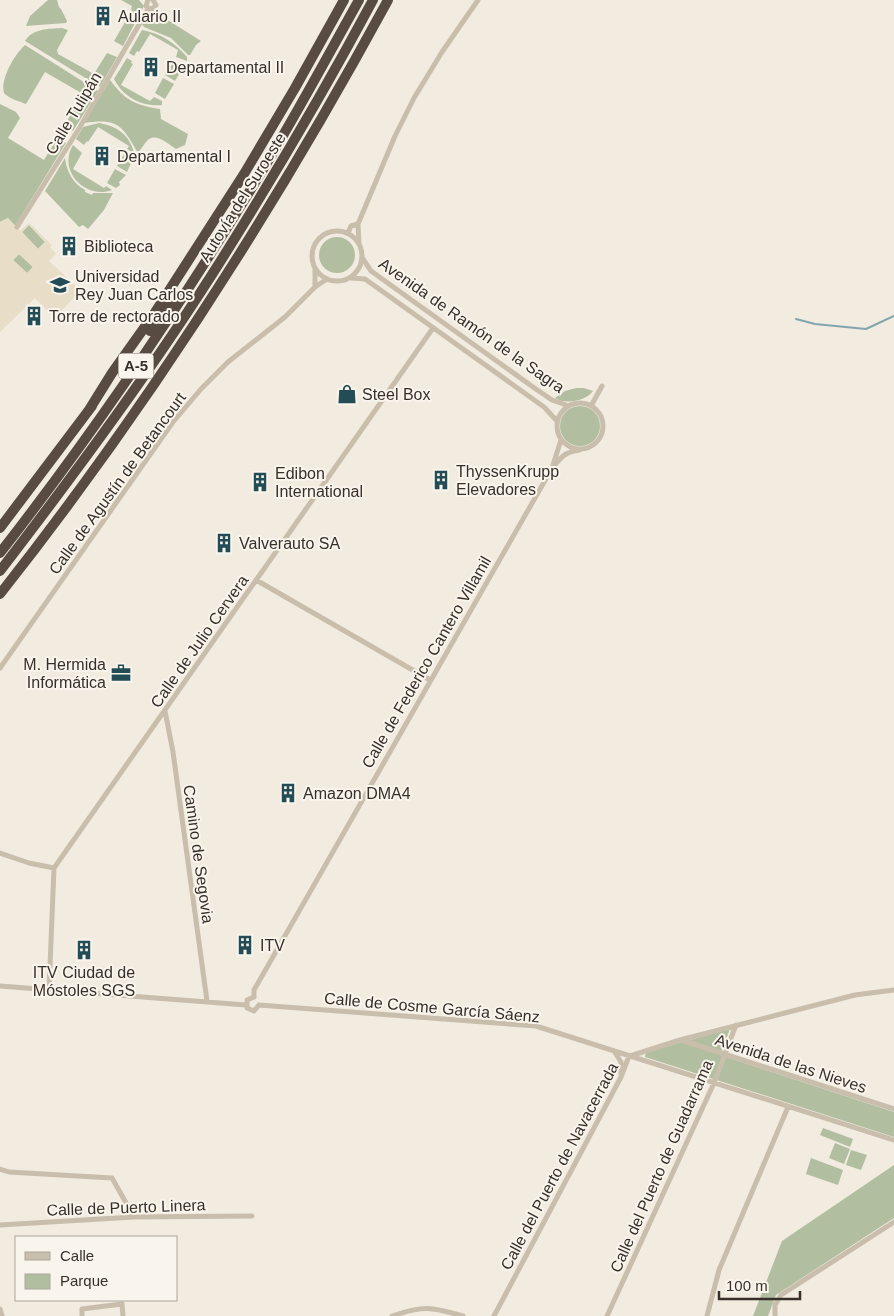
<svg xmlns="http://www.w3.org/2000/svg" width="894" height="1316" font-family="Arial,sans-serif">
<rect width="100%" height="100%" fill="#f1ebe0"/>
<path fill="#b1bfa0" d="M48 0H57L59 7 61 9 67 21 66 23 26 26 30 16Z
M121 0H139L144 6 123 46 114 41 132 10 131 9 132 6Z
M155 12 201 41 196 45 190 55H188L171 38 144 27 142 24 148 14Z
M62 28 68 30 57 50 58 54 94 74 107 53 117 57 100 87 25 41C33 28 49 29 62 28Z
M142 30C162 34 174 42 187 57V61L176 57 178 50 150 34 139 52 137 51 134 56 129 53Z
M25 45 98 91 73 131 64 126 83 94 45 72 26 104C19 101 9 99 4 93 0 79 15 54 25 45Z
M127 58 132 61 131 63 133 64 121 85 150 101 154 97 162 101V105C142 107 123 97 114 79Z
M174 61 184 66 175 81 165 75Z
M163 78 174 84 165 99 155 93Z
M110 80C125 100 134 105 160 109L161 119 188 134 185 145 176 149C167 143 154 131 146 142 143 146 141 149 138 153 122 125 118 118 84 123Z
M0 104 16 112 20 118 8 138 44 160 56 140 66 143 15 226 8 218 0 222Z
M99 123C117 126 130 135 134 153L127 149 129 146 98 127 88 142 87 141 84 145 76 139 83 127Z
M73 145 82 153 73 169 104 188 106 186 112 190C86 200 57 171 73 145Z
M126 151 133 156 134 161 131 163 127 172 117 166Z
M65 158C67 173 73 183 85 190V192L92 195 93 193H113L104 210 88 229 83 225 79 227 45 191Z
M115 169 126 175 119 182 120 185 116 188 107 183Z
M29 225 45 242 38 249 22 232Z
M319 255a18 18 0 1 1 36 0a18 18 0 1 1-36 0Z
M19 254 33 267 27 273 13 260Z
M576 388H584L593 391C586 401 565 405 555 398L565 391Z
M560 426a20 20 0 1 1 40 0a20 20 0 1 1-40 0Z
M730 1029 720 1055 894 1112V1137L645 1057 646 1052Z
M823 1128 853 1139 850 1147 820 1135Z
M835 1143 850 1149 844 1164 829 1158Z
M851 1150 867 1155 861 1170 846 1165Z
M811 1158 843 1170 838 1185 806 1174Z
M894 1165V1218L776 1295 768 1316H753L782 1241Z"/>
<path fill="#e8dec8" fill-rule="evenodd" d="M8 218 20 231 29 223 52 245 50 247 56 254 49 261 81 291 57 315 53 316 35 298 0 332V222ZM29 225 45 242 38 249 22 232ZM19 254 33 267 27 273 13 260Z"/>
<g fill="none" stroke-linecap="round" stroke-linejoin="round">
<path stroke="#81a5ac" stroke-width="2" d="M796 319 815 324 866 329 894 316"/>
<path stroke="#c9bdac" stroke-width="5" d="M148 0 146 6 151 10 156 5 153 0
M17 227 80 127 148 9
M312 256a25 25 0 1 1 50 0a25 25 0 1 1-50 0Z
M348 233 351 226 358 224
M359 244 358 224 395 136 414 98 442 52 478 0
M363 259 371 271 533 387 552 400 569 406
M351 278 365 279 544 407 557 421
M315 287V269
M557 426a23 23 0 1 1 46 0a23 23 0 1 1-46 0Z
M591 406 602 386
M553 465 561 440
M256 580 430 680
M0 668 173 422 201 389 228 362 285 317 315 287 327 279
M165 711 173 752 207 1001
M0 853 29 863 54 868
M0 986 246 1005
M49 990 54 868 433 328
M254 997V990L551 470C561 457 564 452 580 450
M254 997 247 1000V1008L254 1011 259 1005
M259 1005 536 1026 894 1140
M681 1040 894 1109
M614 1051 621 1062V1074
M630 1056 680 1040 855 995 894 990
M0 1169 9 1172 112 1178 134 1217
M0 1225 134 1217 252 1216
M0 1309 2 1316
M82 1316V1309L122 1304 123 1316
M392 1316C424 1305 431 1307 463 1316
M494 1316 621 1077 629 1056
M607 1316 714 1083 736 1025
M707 1316 719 1270 788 1107
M775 1316V1305L781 1295 894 1222"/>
<path stroke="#584b42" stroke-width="10" d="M150 331 175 299
M89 410 112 373 154 314 244 174 295 88 344 0
M0 528 92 406
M0 553C95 431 182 303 262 171 296 115 327 57 359 0
M0 571C79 468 156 364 225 254 277 171 327 86 373 0
M0 594C147 408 275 208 388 0"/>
</g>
<defs>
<symbol id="building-bare" viewBox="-9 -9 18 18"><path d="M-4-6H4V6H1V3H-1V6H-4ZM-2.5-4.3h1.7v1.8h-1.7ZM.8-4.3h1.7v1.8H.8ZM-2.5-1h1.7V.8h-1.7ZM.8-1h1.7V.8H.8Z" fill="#234c56" stroke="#f9f5ec" stroke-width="2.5" paint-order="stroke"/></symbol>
<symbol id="university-bare" viewBox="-9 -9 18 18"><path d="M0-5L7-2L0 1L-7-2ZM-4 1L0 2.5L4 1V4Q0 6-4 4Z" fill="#234c56" stroke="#f9f5ec" stroke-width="2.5" paint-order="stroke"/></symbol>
<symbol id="shop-bare" viewBox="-9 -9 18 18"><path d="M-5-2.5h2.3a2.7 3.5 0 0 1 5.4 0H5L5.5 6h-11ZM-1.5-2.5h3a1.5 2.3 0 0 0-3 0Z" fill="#234c56" stroke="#f9f5ec" stroke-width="2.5" paint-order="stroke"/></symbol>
<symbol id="office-bare" viewBox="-9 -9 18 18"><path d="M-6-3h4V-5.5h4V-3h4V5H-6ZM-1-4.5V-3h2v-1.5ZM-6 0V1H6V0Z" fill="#234c56" stroke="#f9f5ec" stroke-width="2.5" paint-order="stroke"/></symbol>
</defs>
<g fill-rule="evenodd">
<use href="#building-bare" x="89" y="2" width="28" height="28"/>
<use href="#building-bare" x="137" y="53" width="28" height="28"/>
<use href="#building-bare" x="88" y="142" width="28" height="28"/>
<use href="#building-bare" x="55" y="232" width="28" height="28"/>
<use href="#university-bare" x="46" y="271" width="28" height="28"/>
<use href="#building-bare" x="20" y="302" width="28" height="28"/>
<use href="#shop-bare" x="333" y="380" width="28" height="28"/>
<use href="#building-bare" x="427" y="466" width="28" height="28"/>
<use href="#building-bare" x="246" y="468" width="28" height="28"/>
<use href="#building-bare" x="210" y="529" width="28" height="28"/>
<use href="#office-bare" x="107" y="659" width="28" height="28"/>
<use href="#building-bare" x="274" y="779" width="28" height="28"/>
<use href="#building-bare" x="231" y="931" width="28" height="28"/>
<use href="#building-bare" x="70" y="936" width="28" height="28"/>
</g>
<g text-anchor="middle" stroke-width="4" stroke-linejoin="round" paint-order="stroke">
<rect fill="#f9f5ec" stroke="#716b64" stroke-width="1" x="118.5" y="353.5" width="35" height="25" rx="4"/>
<g font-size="15" font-weight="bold" fill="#37302a">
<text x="136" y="371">A-5</text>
</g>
<g font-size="16" fill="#37302a" stroke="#f9f5ec" text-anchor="start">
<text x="118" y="22">Aulario II</text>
<text x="166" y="73">Departamental II</text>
<text x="117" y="162">Departamental I</text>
<text x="84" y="252">Biblioteca</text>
<text x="75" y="282">Universidad<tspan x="75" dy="18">Rey Juan Carlos</tspan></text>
<text x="49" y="322">Torre de rectorado</text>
<text x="362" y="400">Steel Box</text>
<text x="456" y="477">ThyssenKrupp<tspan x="456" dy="18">Elevadores</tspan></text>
<text x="275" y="479">Edibon<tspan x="275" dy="18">International</tspan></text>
<text x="239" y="549">Valverauto SA</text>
<text x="106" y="670" text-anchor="end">M. Hermida<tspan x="106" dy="18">Informática</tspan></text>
<text x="303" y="799">Amazon DMA4</text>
<text x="260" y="951">ITV</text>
<text x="84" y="978" text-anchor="middle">ITV Ciudad de<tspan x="84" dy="18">Móstoles SGS</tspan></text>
</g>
<g font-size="16" fill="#37302a" stroke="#f9f5ec">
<text transform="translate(73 113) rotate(-59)" y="6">Calle Tulipán</text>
<text transform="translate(242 197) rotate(-58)" y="6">Autovía del Suroeste</text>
<text transform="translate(472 325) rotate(35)" y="6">Avenida de Ramón de la Sagra</text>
<text transform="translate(117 483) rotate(-54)" y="6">Calle de Agustín de Betancourt</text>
<text transform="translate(199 641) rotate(-55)" y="6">Calle de Julio Cervera</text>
<text transform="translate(426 662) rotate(-60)" y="6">Calle de Federico Cantero Villamil</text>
<text transform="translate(199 854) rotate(82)" y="6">Camino de Segovia</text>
<text transform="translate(432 1007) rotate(5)" y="6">Calle de Cosme García Sáenz</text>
<text transform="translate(791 1063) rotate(18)" y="6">Avenida de las Nieves</text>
<text transform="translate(559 1166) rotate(-62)" y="6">Calle del Puerto de Navacerrada</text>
<text transform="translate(661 1166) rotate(-66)" y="6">Calle del Puerto de Guadarrama</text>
<text transform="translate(126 1207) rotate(-2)" y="6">Calle de Puerto Linera</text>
</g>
</g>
<rect x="15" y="1236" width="162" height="65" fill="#f9f5ec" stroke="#aba69e"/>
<rect x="25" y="1252" width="25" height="8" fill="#c9bdac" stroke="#aba69e"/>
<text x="60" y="1261" font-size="15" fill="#37302a">Calle</text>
<rect x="25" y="1274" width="25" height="15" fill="#b1bfa0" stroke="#aba69e"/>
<text x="60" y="1286" font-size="15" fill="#37302a">Parque</text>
<path d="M719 1291v8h81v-8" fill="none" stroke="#37302a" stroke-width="2.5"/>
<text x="726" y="1291" font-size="15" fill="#37302a" stroke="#f9f5ec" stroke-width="4" paint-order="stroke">100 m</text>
</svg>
